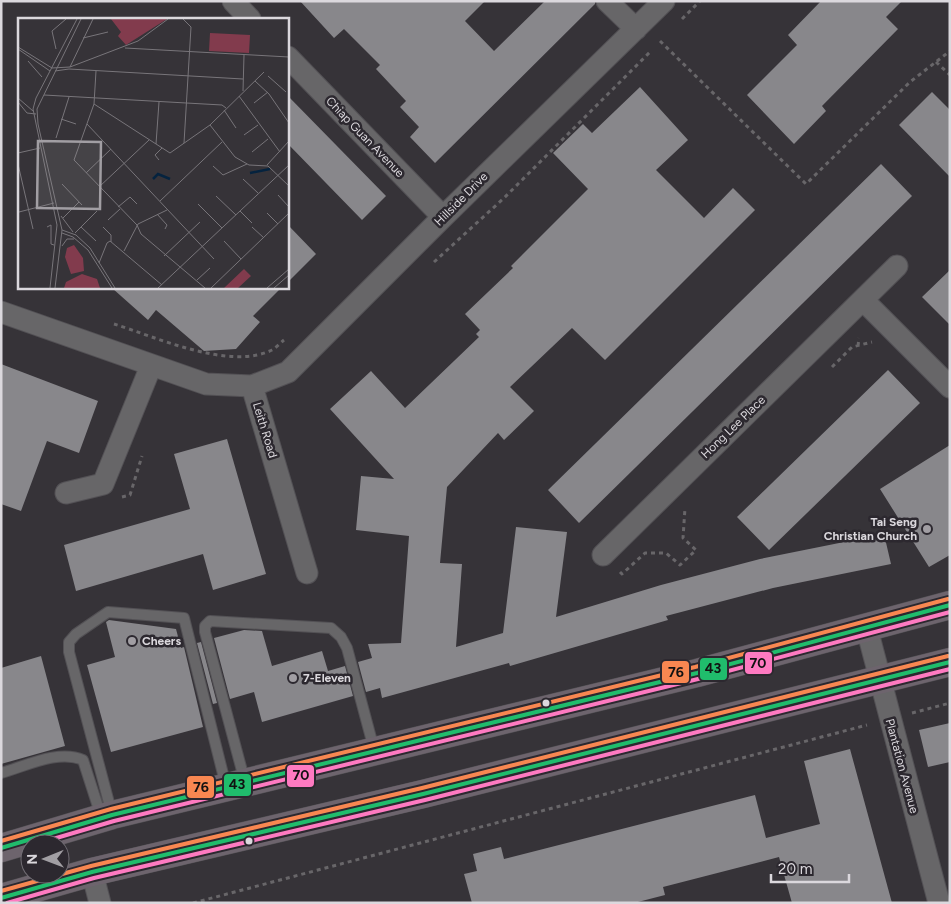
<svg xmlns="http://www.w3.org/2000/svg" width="951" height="904" font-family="Figtree,sans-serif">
<rect width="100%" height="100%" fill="#363338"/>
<path fill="#88878b" d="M300 1H485L465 21 494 51 545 1H595V4L435 163 410 137 419 127 400 107 406 101 376 69 380 65 344 29 334 38Z
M821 1H902L886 17 898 29 822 106 826 111 794 144 747 95 797 45 788 35Z
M640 87 688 140 656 170 704 218 733 188 755 210 605 360 572 328 510 387 534 411 504 440 498 433 447 487 440 563 462 564 456 647 503 633 516 527 567 532 556 617 661 585 760 559 884 534 891 564 773 588 666 616 668 620 510 666 509 663 382 698 380 688 366 692 358 662 372 658 368 644 401 643 409 536 356 530 361 476 394 479 330 409 371 371 405 408 479 337 476 334 480 330 465 314 513 268 511 266 588 189 553 153 583 124 592 133Z
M932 92 950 110V177L899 125Z
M288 96 386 196 362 220 288 144Z
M881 164 912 196 579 523 548 490Z
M288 225 316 254 288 282Z
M950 270V325L922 297Z
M112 288H281L253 316 260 322 236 349 204 351 156 310 148 320Z
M1 364 98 401 79 453 47 441 21 511 1 504Z
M888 370 920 403 769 550 737 517Z
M227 439 266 574 213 590 203 554 76 591 64 545 190 509 174 454Z
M950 445V555L929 567 880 489Z
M109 620 176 629 181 648 184 647 203 727 111 752 87 665 115 657 106 622Z
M244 630 262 631 272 666 322 651 328 671 345 666 353 696 262 722 254 692 230 699 214 638Z
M201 642 217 703 213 704 197 643Z
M41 656 65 746 1 764V668Z
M950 723V762L928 767 919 730Z
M850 749 892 903H792L779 857 663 887 665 895 634 903H472L464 874 477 871 473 854 501 847 504 859 755 795 766 838 820 824 804 761Z"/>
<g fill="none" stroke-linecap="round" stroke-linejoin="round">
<defs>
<path id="lane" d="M1 773C26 766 59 749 83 760L101 816
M245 782 205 632V626L210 621 331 628 341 637 347 648 374 749
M112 814 69 652V642L76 634 108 612 184 618 226 786"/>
<path id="street" d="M233 1 250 19
M607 1 636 29
M288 57 443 217
M863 300 950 387
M1 312 206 384 252 386 288 372 443 217 664 1
M252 386 307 573
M66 493 103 484 151 366
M603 555 897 266
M867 629 939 903
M92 872 100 903"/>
<path id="primary" d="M1 848 112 815 697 673 950 605
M1 898 92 872 423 794 950 662"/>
</defs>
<use href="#lane" stroke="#535155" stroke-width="12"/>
<use href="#street" stroke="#535155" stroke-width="23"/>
<use href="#primary" stroke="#535155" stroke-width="29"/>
<path stroke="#686669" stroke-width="3" stroke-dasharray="4 4" stroke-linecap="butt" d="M682 19 700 1
M660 41 806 184 910 82 950 51
M936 62 950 75
M434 262 504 198 650 52
M114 324C156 337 229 371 272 350 276 348 280 343 284 340
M858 346 859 338
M832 367 852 347 872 342
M122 497 130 495 142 456
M620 572 622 574 645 553H666L680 565 696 550 683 538 685 508
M912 713 950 703
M193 903 867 725"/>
<use href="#lane" stroke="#676668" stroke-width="10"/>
<use href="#street" stroke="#676668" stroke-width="21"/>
<use href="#primary" stroke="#6d646d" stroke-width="28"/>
<defs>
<path id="bus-1" d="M1 848 112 815 697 673 950 605
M1 898 92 872 423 794 950 662"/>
<path id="bus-2" d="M36 844 114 821 698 679 950 612
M7 903 94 878 425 800 950 669"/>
<path id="bus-3" d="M1 841 111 809 695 667 948 599
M1 891 91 866 422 788 948 656"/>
</defs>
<use href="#bus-1" stroke="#2c282f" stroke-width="8"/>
<use href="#bus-2" stroke="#2c282f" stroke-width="8"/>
<use href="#bus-3" stroke="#2c282f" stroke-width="8"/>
<use href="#bus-1" stroke="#20bc6c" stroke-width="4"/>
<use href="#bus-2" stroke="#fe7ac1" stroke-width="4"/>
<use href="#bus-3" stroke="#f88751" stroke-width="4"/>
</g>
<g fill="#a19ea3" stroke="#2c282f" stroke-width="2">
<circle cx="927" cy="529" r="5"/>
<circle cx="132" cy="641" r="5"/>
<circle cx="293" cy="678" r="5"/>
</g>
<g fill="#dbd8dd" stroke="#2c282f" stroke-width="2">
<circle cx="546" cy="703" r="4.5"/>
<circle cx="249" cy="841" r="4.5"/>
</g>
<g text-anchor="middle" stroke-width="5" stroke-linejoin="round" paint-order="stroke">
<g font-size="12" fill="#dbd8dd" stroke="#2c282f">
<text transform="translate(365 137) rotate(46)" y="4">Chiap Guan Avenue</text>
<text transform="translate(461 199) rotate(-45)" y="4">Hillside Drive</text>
<text transform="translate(733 427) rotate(-44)" y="4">Hong Lee Place</text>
<text transform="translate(265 430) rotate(73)" y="4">Leith Road</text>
<text transform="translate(902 766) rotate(75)" y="4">Plantation Avenue</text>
</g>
<g font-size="12" font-weight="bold" fill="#dbd8dd" stroke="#2c282f" text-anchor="start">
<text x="917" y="526" text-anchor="end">Tai Seng<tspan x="917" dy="14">Christian Church</tspan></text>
<text x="142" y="645">Cheers</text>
<text x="303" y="682">7-Eleven</text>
</g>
</g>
<g transform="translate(18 18)">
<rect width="271" height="271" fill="#363338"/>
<path d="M93 1H149L108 27 100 18 103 14ZM192 15 232 17 231 35 191 33ZM56 227 65 240 66 253 53 256 47 239 49 230ZM226 251 233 258 220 270H206ZM64 256 79 261 82 270H46L48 264Z" fill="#823b4d"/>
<path fill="none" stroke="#05233f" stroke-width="2.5" d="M232 155 252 151M135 161 140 156 152 161"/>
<path fill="none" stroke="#78757a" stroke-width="1" d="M165 1 173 9 166 125M65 20 90 14M0 29 34 50 52 49 120 23 150 1M107 30 271 39M0 31 32 53M38 31 34 13 48 1M10 43 24 59M52 49 75 1M37 53 51 51 225 61M250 58 268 74M237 63 251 76 271 105M225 73 226 37M26 77 204 87 208 90M221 78 262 134M0 80 15 93M0 84 9 95 18 96M236 85 250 74M76 86 152 135 192 107 246 54M206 92 218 110M43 101 58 106M69 106 196 241M192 107 217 139 231 147 250 148 271 168M226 117 240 107M38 120 51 79M138 126 141 84M234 134 250 121M0 135 22 130M56 142 119 207 123 216 187 270M56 142 76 86 78 53M141 142 137 137 144 130M0 146 15 211M249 147 271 123M195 148 205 157 229 146M68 155 93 131M225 161 240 175M44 166 64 187M81 169 131 122M260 177 271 189M198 178 218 197M142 183 204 124M180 186 204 210M100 189 112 179 119 186M222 193 234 205M1 194 36 185M249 195 260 206M139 196 149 207 147 211M43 198 55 214M45 200 61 184M90 202 102 191M29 209 33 207V226L36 227M63 209 78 223M85 209 93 217V224M234 209 246 220M44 212 58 217 72 230 97 270M44 215 55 219 70 232 94 270M57 215 79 193M206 223 223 241M44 228 49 221H56M106 233 120 206 149 192M146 238 182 204M81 245 89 225 92 223 144 267M179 262 192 250M32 270 39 207 15 91 18 80 59 1M37 270 44 212 20 106 19 91 63 1M140 270 271 147M193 270 271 195M249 270 271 251M256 270 271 257"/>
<path fill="#a19ea3" fill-opacity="0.15" stroke="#a19ea3" stroke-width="2.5" d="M20 123 83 124 82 191 19 190Z"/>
<rect width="271" height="271" fill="none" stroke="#dbd8dd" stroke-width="2.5"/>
</g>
<g stroke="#2c282f" stroke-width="2">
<rect x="744" y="651" width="29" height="24" rx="5" fill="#fe7ac1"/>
<rect x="699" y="657" width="29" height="24" rx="5" fill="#20bc6c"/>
<rect x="661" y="660" width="29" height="24" rx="5" fill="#f88751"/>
<rect x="286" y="764" width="29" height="24" rx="5" fill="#fe7ac1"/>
<rect x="223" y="773" width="29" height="24" rx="5" fill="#20bc6c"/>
<rect x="186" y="775" width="29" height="24" rx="5" fill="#f88751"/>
</g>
<g font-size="14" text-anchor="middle" font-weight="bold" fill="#111">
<text x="758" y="668">70</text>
<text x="713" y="673">43</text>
<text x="676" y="677">76</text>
<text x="301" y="780">70</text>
<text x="237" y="789">43</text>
<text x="201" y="792">76</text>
</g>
<rect width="951" height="904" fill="none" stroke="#dbd8dd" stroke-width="5"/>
<g transform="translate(45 859) rotate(269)"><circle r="24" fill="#2c282f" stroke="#726e75"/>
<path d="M0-4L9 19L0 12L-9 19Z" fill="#a19ea3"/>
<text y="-8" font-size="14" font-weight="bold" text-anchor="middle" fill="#dbd8dd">N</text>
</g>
<path d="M771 874v8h78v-8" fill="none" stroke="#dbd8dd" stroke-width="2.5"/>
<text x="778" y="874" font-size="15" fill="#dbd8dd" stroke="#2c282f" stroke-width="4" paint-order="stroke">20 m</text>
</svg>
